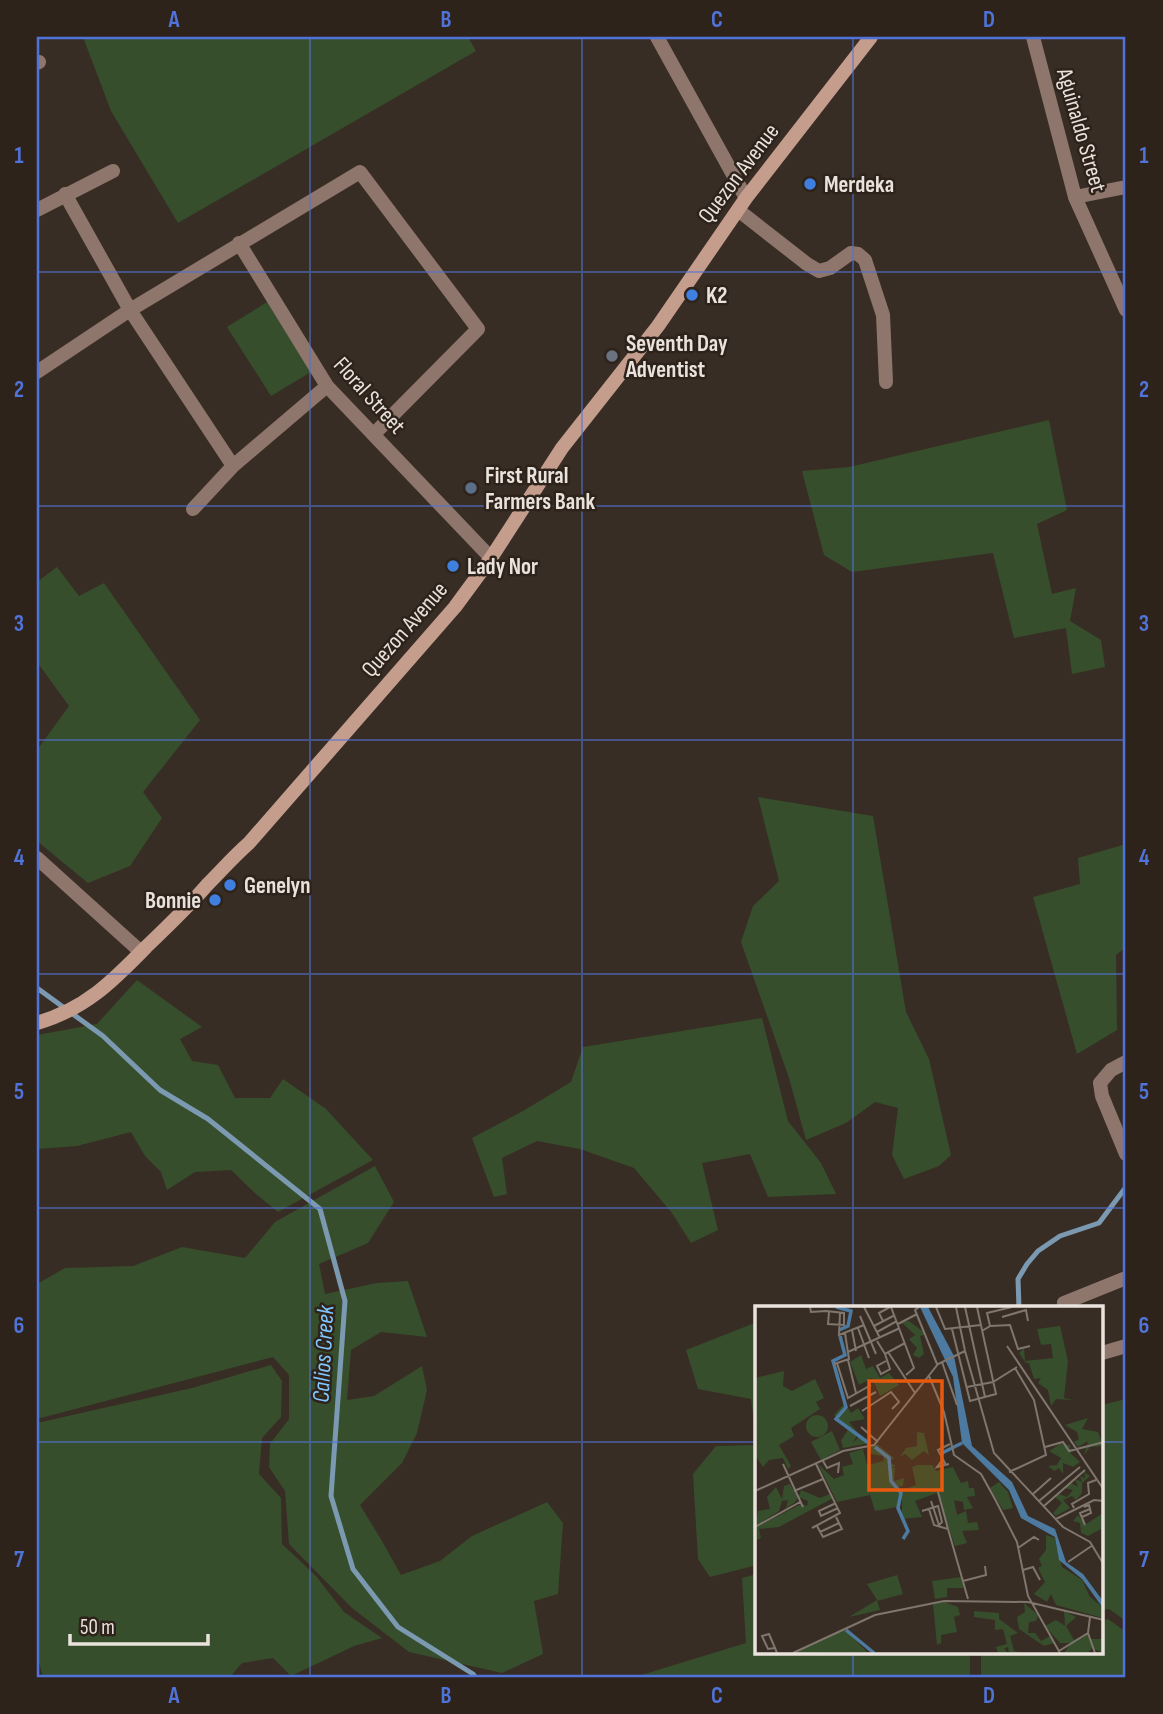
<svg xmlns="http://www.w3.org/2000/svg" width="1163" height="1714" font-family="'Sofia Sans Condensed',sans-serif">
<rect width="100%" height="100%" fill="#382d24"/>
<path fill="#364e2b" d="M83 37H468L476 51 178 223 111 111Z
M267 302 311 372 271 396 227 327Z
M1049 420 1067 510 1037 524 1052 594 1076 588 1070 621 1101 640 1105 667 1072 674 1066 628 1014 638 993 553 852 572 824 555 802 471 849 467Z
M57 567 79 596 104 583 200 720 143 792 162 818 130 866 88 883 37 841V750L69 706 37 662V582Z
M758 797 873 816 906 1012 929 1059 951 1155 939 1166 904 1179 892 1155 898 1108 875 1102 846 1123 806 1140 789 1078 741 942 753 906 779 881Z
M1126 844V947L1116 955 1117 1030 1077 1054 1033 897 1080 884 1078 858Z
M137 980 202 1027 180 1039 192 1061 218 1065 235 1098H270L283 1079 326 1109 373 1160 278 1212 256 1194 231 1170 195 1172 167 1190 161 1172 145 1156 131 1132 77 1146 37 1149V1035L97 1024Z
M762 1018 788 1121 821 1163 836 1194 768 1197 750 1154 702 1163 718 1230 691 1243 672 1213 634 1168 580 1149 537 1141 502 1158 507 1194 494 1197 472 1138 523 1111 571 1082 583 1047Z
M375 1166 394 1202 368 1243 319 1264 325 1294 377 1283 408 1281 427 1337 381 1332 351 1350 347 1400 374 1396 422 1366 427 1390 417 1433 402 1463 360 1505 382 1541 401 1575 440 1561 472 1536 547 1502 563 1523 558 1594 534 1601 543 1654 502 1673 409 1652 352 1608 289 1544 285 1491 269 1467 270 1444 289 1419V1375L273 1357 37 1419V1284L65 1268 133 1266 182 1247 245 1258 275 1222Z
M757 1322V1565L710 1577 698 1559 693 1474 716 1446 757 1445 751 1399 698 1389 686 1350Z
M271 1365 282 1381 281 1417 262 1438 259 1474 281 1498 282 1544 316 1576 344 1612 382 1638 354 1646 291 1676 273 1658 242 1663 230 1677H43L37 1655V1423L192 1388Z
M1126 1399V1621L1109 1609 1102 1610V1405Z
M757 1574V1653H970V1677H635L746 1643 742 1578Z
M1108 1619 1126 1632V1677H981V1653H1102V1620Z"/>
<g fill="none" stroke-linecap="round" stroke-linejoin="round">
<path stroke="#7b9ab2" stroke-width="5" d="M37 988 103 1036 160 1090 208 1119 320 1209 345 1301 331 1496 353 1569 398 1627 473 1674 475 1677
M1019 1308 1018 1279 1027 1264 1038 1251 1060 1236 1099 1223 1126 1187"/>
<path stroke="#8f766c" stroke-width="14" d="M657 37 746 198
M37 63 39 62
M65 194 130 310 233 466
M1075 197 1126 187
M37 210 113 171
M738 210 807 264 819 271 830 268 851 253 858 254 865 260 883 315 886 382
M239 243 327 386 491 558
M37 372 130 310 360 172 478 329 374 434
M193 509 233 466 327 386
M37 858 141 952
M1126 1062 1111 1070 1100 1083 1102 1096 1126 1154
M1065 1308 1064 1303 1126 1278
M1102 1353 1126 1346"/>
<path stroke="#8f766c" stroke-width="14" d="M1033 37 1075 197 1126 310"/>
<path stroke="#c59d8d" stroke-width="14" d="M37 1023C85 1009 112 982 146 947 167 927 188 907 207 885 221 871 234 856 249 843L455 607 491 558 562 448 658 326 746 198 871 37"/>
</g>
<path fill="none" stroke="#5073d9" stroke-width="2" stroke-opacity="0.55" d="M310 37V1677M582 37V1677M853 37V1308M37 272H1126M37 506H1126M37 740H1126M37 974H1126M37 1208H1126M37 1442H757M1102 1442H1126M853 1653V1677"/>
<g fill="#3f7fe0" stroke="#2e231b" stroke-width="2.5">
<circle cx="810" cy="184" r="7"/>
<circle cx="692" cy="295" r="7"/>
<circle cx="453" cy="566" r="7"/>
<circle cx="230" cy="885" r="7"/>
<circle cx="215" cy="900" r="7"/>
</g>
<circle fill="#6b7280" stroke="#2e231b" stroke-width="2.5" cx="612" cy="356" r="7"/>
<circle fill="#5c6f8a" stroke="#2e231b" stroke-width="2.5" cx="471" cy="488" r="7"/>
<g text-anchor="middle" stroke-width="5" stroke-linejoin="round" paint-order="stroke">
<g font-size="23" fill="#eae3dd" stroke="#2e231b">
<text transform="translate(1082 130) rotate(74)" y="8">Aguinaldo Street</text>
<text transform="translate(738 173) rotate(-53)" y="8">Quezon Avenue</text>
<text transform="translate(370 395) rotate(48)" y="8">Floral Street</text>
<text transform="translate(404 629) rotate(-49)" y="8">Quezon Avenue</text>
</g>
<g font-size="23" font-weight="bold" fill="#eae3dd" stroke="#2e231b" text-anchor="start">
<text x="824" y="192">Merdeka</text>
<text x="706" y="303">K2</text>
<text x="626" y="351">Seventh Day<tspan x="626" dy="26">Adventist</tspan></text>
<text x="485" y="483">First Rural<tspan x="485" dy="26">Farmers Bank</tspan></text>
<text x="467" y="574">Lady Nor</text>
<text x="244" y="893">Genelyn</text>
<text x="201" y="908" text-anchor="end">Bonnie</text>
</g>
<g font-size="24" font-style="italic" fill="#80c6ff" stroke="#2e231b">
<text transform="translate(323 1354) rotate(-87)" y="8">Calios Creek</text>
</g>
</g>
<g transform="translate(755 1306)">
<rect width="348" height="348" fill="#382d24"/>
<path d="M154 15 171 28 165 30 169 48 164 52 158 49 162 42 154 33 160 29 146 16ZM305 20 313 55 309 92 318 94 301 93 296 100 293 84 283 77 286 72 279 73 274 57H271L264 47 269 42 270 55 298 52 296 38 286 39 282 23ZM106 49 111 63 118 60 125 72 134 67 144 79 125 90 117 72 104 79 95 56ZM29 65 28 80 37 85 60 73 69 92 61 96 65 103 36 122 39 130 24 139 36 160 33 163 28 152 14 154 8 161 0 149V72ZM90 97 96 107 103 102 110 113 94 116 103 127 98 137 106 129 116 137 88 142 86 134 93 124 79 109ZM51 120a11 11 0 1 1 22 0a11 11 0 1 1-22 0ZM333 112 327 123 343 126 348 140 335 141 329 149 333 135 323 141 319 136 324 133 322 126 310 119ZM77 125 85 144 66 154 56 136ZM162 126 169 127 174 149 169 145 157 154 150 148 145 151 151 142 162 140ZM122 138 139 152 134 156 141 160 136 161 140 162 139 175 149 172 148 180 142 181 146 190 142 201 120 205 115 189 82 196 63 158 79 173 89 169 87 161 98 158 94 147 108 143 112 159 129 155 128 150 116 148 115 141ZM305 138 315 139 316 148 325 156 318 161 308 157V168L304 162 299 165 293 160 302 159 306 152 294 145ZM162 159H177L181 165 198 161 206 177 213 175 214 182H219L220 190 212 191 218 202 209 204 208 196 199 194 202 209 211 205 213 217 222 216 224 224 207 225 212 237 200 240 182 187 160 195 167 211 147 213V184L161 179 157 161ZM329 166 335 170 327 177V187L321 194 317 190 308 194 315 202 301 210 298 207 307 197 300 191 304 188 312 191 318 184 310 182 316 177 323 181 320 173 327 176 325 170 330 172ZM244 176 253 186 258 202 248 204 235 182ZM35 178 43 192 39 197 31 202 33 194 27 195 24 205 0 220 3 205 15 203 12 191 21 181 27 193 29 180ZM46 184 65 192 75 188 78 192 24 221 4 223 6 232 0 235V222L46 198 52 200 53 195 44 191ZM348 207V222L333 230 326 227 325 217 318 215 323 209 330 219ZM291 229 300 232 307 261 327 274 335 291 346 300 348 312 301 299 296 288 292 296 279 288 290 276 283 262 287 260 284 253 291 244ZM142 269 148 288 122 295 125 304 94 311 122 294 112 278ZM206 271 209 282H192V291L180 293 177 275ZM189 296 203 301 205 309 199 311 202 326 186 329V337L182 339 178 298ZM269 297 283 309 281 315 274 316 273 327H280L286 335 295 330 299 337 289 340 264 323 262 311 270 306ZM219 305 244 307V313L263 327 255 330 259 345 268 347H254L253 341 249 343 253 347H243L241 341 252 338 248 323 240 324V314L219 311ZM309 305 321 311 311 320 319 334 333 328 335 333H348V347L337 342 333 347H309L316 337H305L290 320 301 314 310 320ZM89 322 112 346 41 347Z" fill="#364e2b"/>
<path d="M165 1H173L199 50 217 140 257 176 273 210 300 223 311 256 328 268 348 295V302L327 273 304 254 300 231 266 212 254 184 207 137 198 71Z" fill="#4c7aa0"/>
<path fill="none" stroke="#4c7aa0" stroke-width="3.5" d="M81 1 96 5 93 20 84 24M85 30 90 49 78 55 91 101 81 113 115 138M120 141 134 152 136 175 146 187 143 202 153 225 148 233M187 147 207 137M91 324 119 347"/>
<path fill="none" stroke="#7f766e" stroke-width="2" d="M55 1 56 6 71 5 89 7V19L73 18 74 6M109 1 125 32M136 1 159 62 151 69M164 1 160 4 182 58M181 1 190 23 226 19M201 1 210 45M210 1 230 91M85 7 84 29 109 19M105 10 121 48M247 11 271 4 273 15M128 15 124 7 135 1M143 18 162 8M119 20 140 9M235 20 255 19 263 43 275 40M103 22 114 52M197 23 215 95 241 88 222 1M97 24 101 45M227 25 235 20 232 7 257 1M122 26 142 15M122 35 130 48 150 37M252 40 349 184M93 46 145 22M133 46 160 87M130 48 135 63 126 68 122 60 131 55M93 54 101 87M187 56 202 99M82 57 93 92 116 79M79 58 94 53 90 27M174 70 189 106 199 149 226 168 241 195 262 236 273 290 305 347M212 81 238 76 262 61M95 100 121 86M107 105 136 86 144 96 137 103M106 121 123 136M290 141 308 136 314 145 349 136M188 153 182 161 194 158M68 155 72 162 84 157 83 167M28 158 48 201M191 159 183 144 195 138M254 166 291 149 279 94 260 62M0 185 88 145 119 139 183 58 210 45 239 147 308 221 335 236 349 259M39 185 68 173M183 186 193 223M278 188 296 172M176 195 184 219M284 195 325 161M81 197 64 205 66 210 83 202M289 200 330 164M319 202 317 198 334 188 333 177 341 174M174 203 179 219 193 223 213 293M167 205 183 200 187 216 184 219M327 211 336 207 334 199 329 201M301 213 339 194 349 195M330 219 325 207 335 203M62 220 68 231 87 223 81 211M0 221 45 196M57 222 85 207 61 158M65 226 84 217M263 242 279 231 284 234M313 256 338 239M268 264 278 261 285 274M208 275 231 269 230 260M333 327 340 347M20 342 13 343 7 330 14 328 20 342 22 347M304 345 333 327 335 311M38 347 120 309 189 295 273 296 349 314"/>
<path fill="#e8590c" fill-opacity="0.15" stroke="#e8590c" stroke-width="3.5" d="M114 75H187V184H114Z"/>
<rect width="348" height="348" fill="none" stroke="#eae3dd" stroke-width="3.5"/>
</g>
<rect width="1163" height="1714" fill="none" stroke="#2e231b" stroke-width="77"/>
<path d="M70 1634v10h138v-10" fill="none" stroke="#eae3dd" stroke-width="3.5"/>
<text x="80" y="1634" font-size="21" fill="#eae3dd" stroke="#2e231b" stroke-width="5" paint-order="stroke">50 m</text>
<rect x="38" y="38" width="1086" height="1638" fill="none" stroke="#5073d9" stroke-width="2.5"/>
<g font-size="23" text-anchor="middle" font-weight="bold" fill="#5073d9">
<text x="174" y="27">A</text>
<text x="446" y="27">B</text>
<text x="717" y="27">C</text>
<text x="989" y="27">D</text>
<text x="19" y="163">1</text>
<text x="1144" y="163">1</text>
<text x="19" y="397">2</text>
<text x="1144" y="397">2</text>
<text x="19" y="631">3</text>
<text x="1144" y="631">3</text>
<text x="19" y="865">4</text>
<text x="1144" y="865">4</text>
<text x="19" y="1099">5</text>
<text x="1144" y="1099">5</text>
<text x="19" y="1333">6</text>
<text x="1144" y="1333">6</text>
<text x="19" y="1567">7</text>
<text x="1144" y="1567">7</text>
<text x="174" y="1703">A</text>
<text x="446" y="1703">B</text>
<text x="717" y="1703">C</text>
<text x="989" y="1703">D</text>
</g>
</svg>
